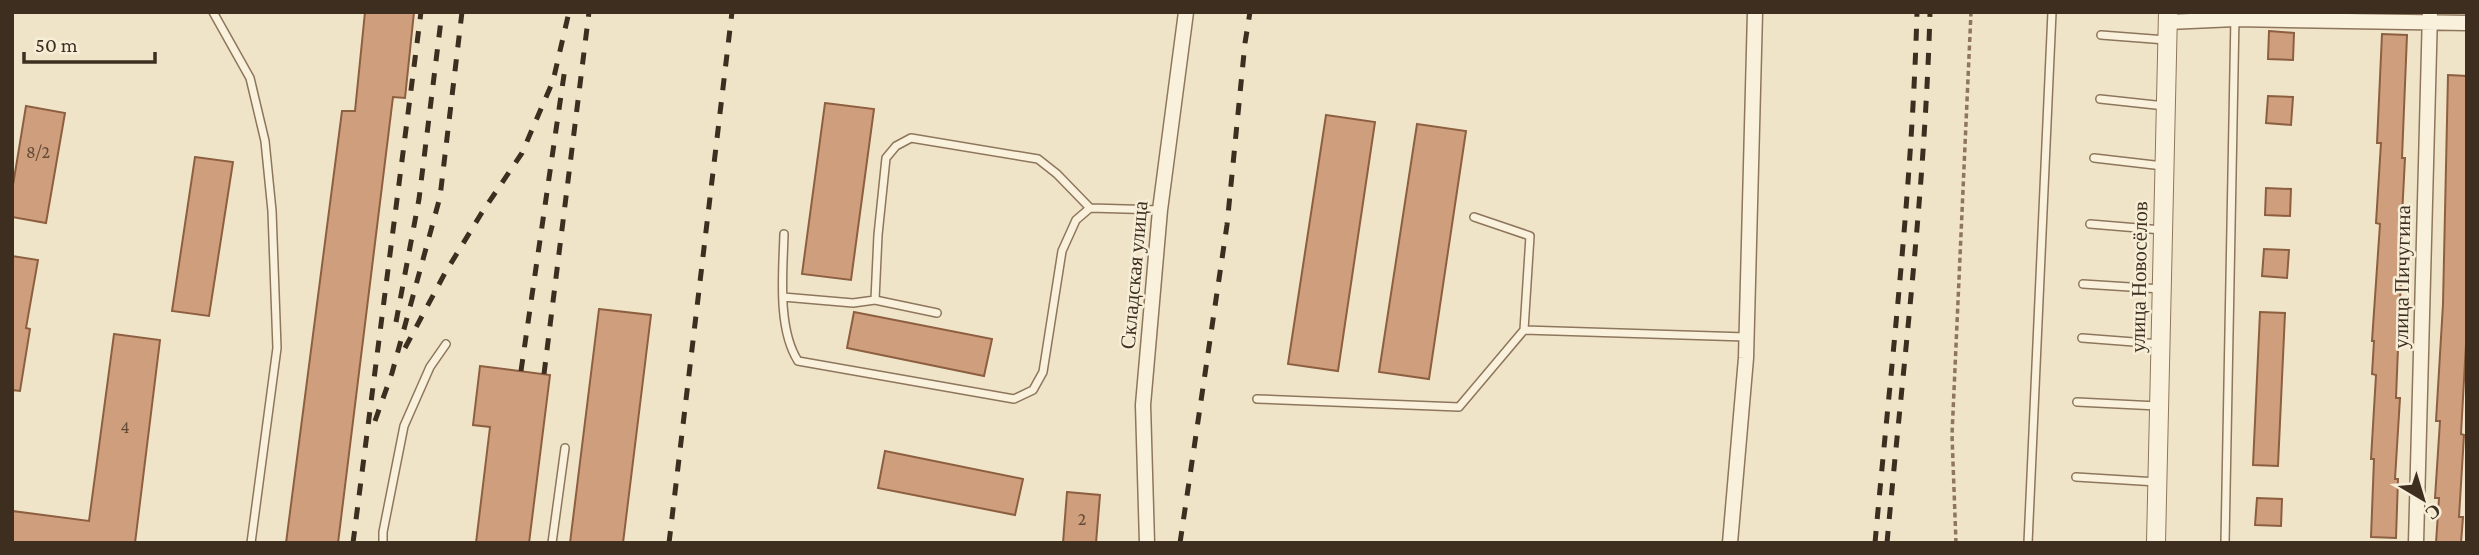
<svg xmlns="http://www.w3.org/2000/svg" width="2479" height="555" font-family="'Crimson Pro',serif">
<rect width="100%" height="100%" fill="#f0e4c8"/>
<path fill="#cf9f7d" stroke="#8d5f41" stroke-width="2" d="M365 12H414L405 98 393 97 338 543H286L342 111H355Z
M2269 31 2294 33 2293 60 2268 59Z
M2382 34 2407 35 2402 158H2405L2401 235H2404L2397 348H2398L2396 398H2400L2395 479H2398L2396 538 2371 537 2374 459H2371L2376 375 2372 374 2374 341H2372L2380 224 2376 223 2381 143H2377Z
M2448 75 2467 76V326L2461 434 2464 435 2459 517H2463L2461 543H2436L2439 498H2435L2440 421H2436L2443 304Z
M2268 96 2293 97 2291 125 2266 123Z
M825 103 874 109 851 280 802 274Z
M26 106 65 113 46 223 12 217V191Z
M1326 115 1375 122 1338 371 1288 364Z
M1417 124 1466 131 1429 379 1379 372Z
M195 157 233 162 209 316 172 311Z
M2266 188 2291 189 2290 216 2265 215Z
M2264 249 2289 250 2287 278 2262 276Z
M12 256 38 260 26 328 30 329 20 391 12 390Z
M599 309 651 315 623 543H570Z
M854 312 992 339 984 376 847 348Z
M2260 312 2285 313 2278 466 2253 465Z
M114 334 160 340 135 543H12V511L89 521Z
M480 366 550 375 529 543H476L490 427 473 425Z
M885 451 1023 479 1015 515 878 488Z
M1067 492 1100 495 1096 543H1063Z
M2257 498 2282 499 2281 526 2255 525Z"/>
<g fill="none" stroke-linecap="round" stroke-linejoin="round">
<defs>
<path id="service" d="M213 12 250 78 265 141 272 211 277 348 251 543
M2101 35 2166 40
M2100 99 2165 106
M2094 158 2163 166
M1474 217 1530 236 1524 330 1746 337
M2090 224 2162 230
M784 234C783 272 777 328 798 361L1014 399 1033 390 1043 372 1062 251 1076 220 1090 208 1160 210
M2083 284 2161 289
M783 297 853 303 875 300 878 235 886 158 896 146 911 138 1038 159 1057 174 1090 208
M875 300 937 313
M2082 338 2160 344
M1257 399 1459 407 1524 330
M2077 402 2158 406
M2076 477 2157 482
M383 543V532L404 426 430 367 446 344
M552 543 565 448
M2028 543 2052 12
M2225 543 2235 16"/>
<path id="minor" d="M2168 22 2235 19 2467 23
M1147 543 1143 405 1160 210 1186 12
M1730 543 1746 358 1755 12
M2416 543 2430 12"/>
<path id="tertiary" d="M2156 543 2168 12"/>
</defs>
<use href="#service" stroke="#8d765c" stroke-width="10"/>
<use href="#minor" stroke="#8d765c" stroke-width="17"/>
<use href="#tertiary" stroke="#8d765c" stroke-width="20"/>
<path stroke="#8d765c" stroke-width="3.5" stroke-dasharray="5 3.5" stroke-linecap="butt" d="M1956 543 1952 435 1971 12"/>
<use href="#service" stroke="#faf1dc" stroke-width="7"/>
<use href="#minor" stroke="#faf1dc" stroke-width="14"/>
<use href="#tertiary" stroke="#faf1dc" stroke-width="18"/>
<path stroke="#3d2e20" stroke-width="5" stroke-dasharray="12 12" stroke-linecap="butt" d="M396 322 419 199 442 12
M405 348 445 273 481 214 522 153 553 81 569 12
M521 371 565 68
M544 374 589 12
M375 421 392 373 440 197 462 12
M353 543 421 12
M669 543 732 12
M1180 543 1227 225 1245 43 1250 12
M1875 543C1891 366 1912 190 1917 12
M1887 543C1903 366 1925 190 1930 12"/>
</g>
<g text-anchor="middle" stroke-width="5" stroke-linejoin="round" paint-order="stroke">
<g font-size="18" fill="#624a37">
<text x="38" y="158">8/2</text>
<text x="125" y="433">4</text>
<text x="1082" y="525">2</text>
</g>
<g font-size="21" fill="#3d2e20" stroke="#f7eed8">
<text transform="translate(1134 275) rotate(-85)" y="7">Складская улица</text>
<text transform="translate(2139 277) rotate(-89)" y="7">улица Новосёлов</text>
<text transform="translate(2402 277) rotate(-89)" y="7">улица Пичугина</text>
</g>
</g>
<rect width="2479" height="555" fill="none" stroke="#3d2e20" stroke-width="28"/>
<g transform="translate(2423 499) rotate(142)" stroke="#f7eed8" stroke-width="5" paint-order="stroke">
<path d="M0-5L12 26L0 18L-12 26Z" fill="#3d2e20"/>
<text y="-10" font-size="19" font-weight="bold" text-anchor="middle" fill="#3d2e20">С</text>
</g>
<path d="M24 52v10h131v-10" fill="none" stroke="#3d2e20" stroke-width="3.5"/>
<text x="35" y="52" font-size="21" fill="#3d2e20" stroke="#f7eed8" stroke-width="5" paint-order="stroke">50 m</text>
</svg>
